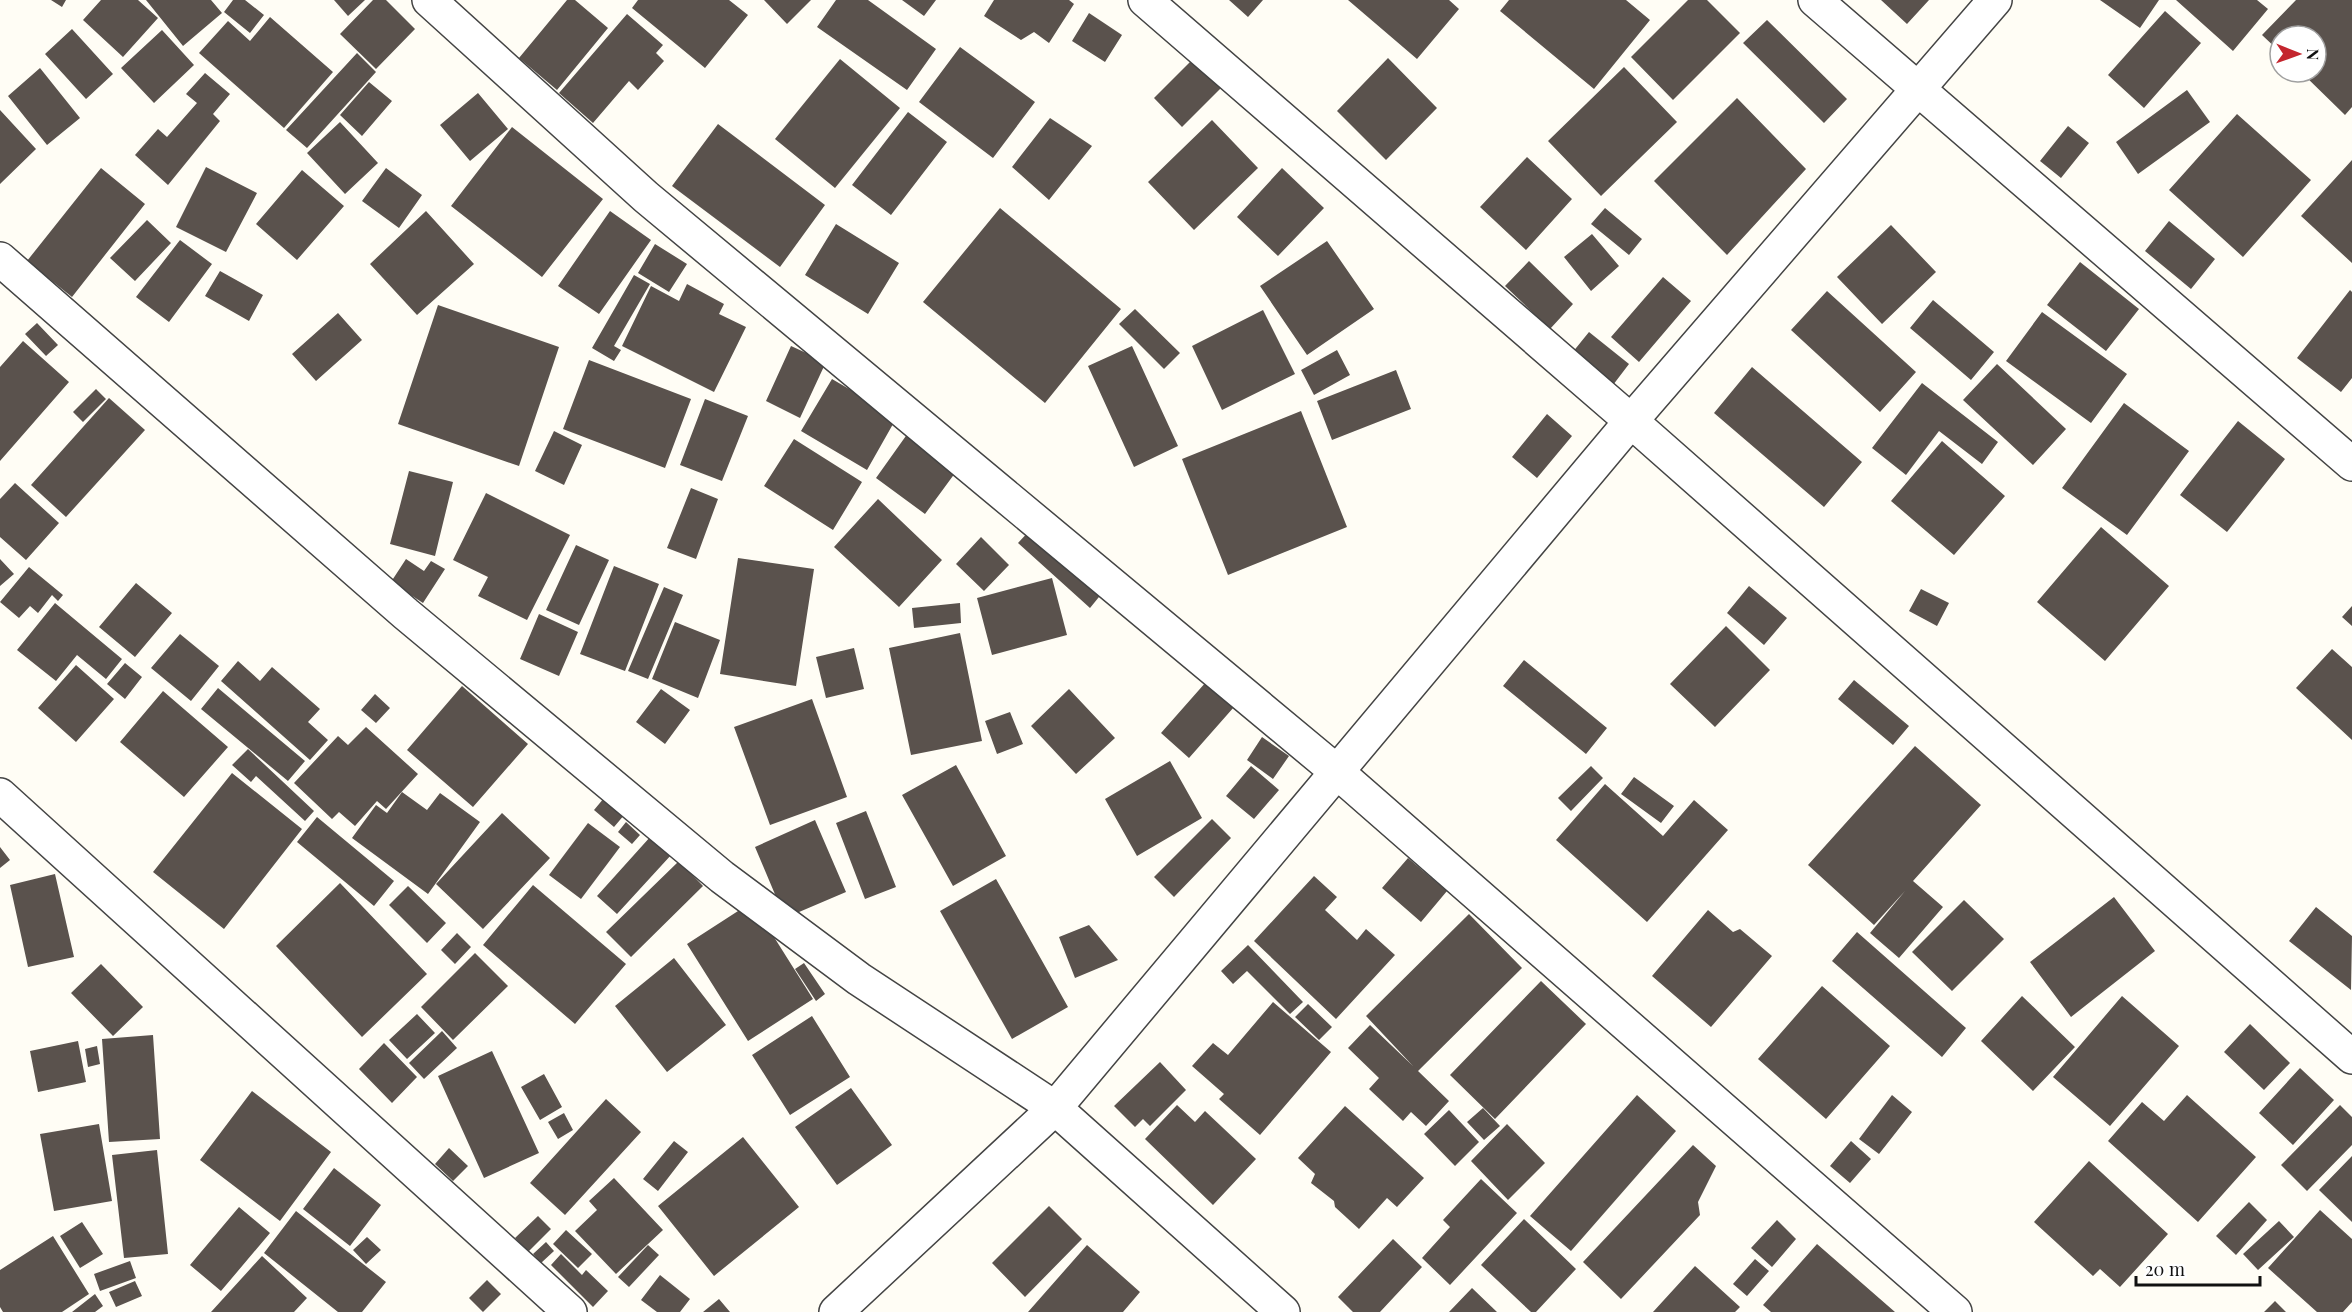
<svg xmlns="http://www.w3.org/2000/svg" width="2352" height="1312" font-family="'Playfair Display',serif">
<rect width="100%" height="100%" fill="#fffdf5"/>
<path fill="#5a524d" d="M51 0H66L62 7Z
M101 0H138L158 18 123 57 83 20Z
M146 0H211L222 13 183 46Z
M233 0H245L264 15 250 33 224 12Z
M334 0H365L348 16Z
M373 0H386L415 29 376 69 340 34Z
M567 0H575L608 28 557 90 519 58Z
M638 0H729L748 15 705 68 632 8Z
M764 0H811L787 24Z
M836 0H868L936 49 907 90 817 27Z
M902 0H936L924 16Z
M994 0H1069L1074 4 1049 43 1034 32 1021 40 984 16Z
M1229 0H1263L1248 17Z
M1348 0H1449L1459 9 1417 59Z
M1509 0H1626L1650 20 1594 89 1500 11Z
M1688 0H1707L1740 33 1673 100 1631 57Z
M1881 0H1929L1907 24Z
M2100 0H2159L2140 28Z
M2176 0H2257L2268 9 2233 51Z
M2296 0H2352V107L2345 115 2301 72H2316V36H2280V52L2262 35Z
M2165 11 2201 43 2144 108 2108 75Z
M1089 13 1122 35 1105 62 1072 41Z
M627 14 663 45 656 53 664 61 638 90 629 81 593 123 559 93Z
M270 17 333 72 284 128 199 53 228 21 250 41Z
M1767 20 1847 99 1824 123 1743 43Z
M72 29 113 74 86 99 45 54Z
M162 30 194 65 154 103 121 68Z
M960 47 1035 102 993 158 919 102Z
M357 53 376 72 307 148 286 130Z
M1196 56 1225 84 1182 127 1154 98Z
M1388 58 1437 108 1386 160 1337 111Z
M840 59 900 108 835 188 775 139Z
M1624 67 1677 122 1601 196 1548 141Z
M40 68 80 118 47 145 8 96Z
M205 73 230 94 213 114 220 121 168 185 135 155 158 129 167 137 197 103 186 94Z
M369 82 392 101 362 136 340 115Z
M2187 90 2210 122 2138 174 2116 142Z
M478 93 508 129 470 161 440 125Z
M1737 98 1806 169 1727 255 1654 181Z
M0 110 36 149 0 184Z
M908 112 947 142 891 215 852 185Z
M2237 114 2311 180 2243 257 2169 190Z
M1050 118 1092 146 1049 200 1012 167Z
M1212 120 1258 168 1194 230 1148 182Z
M340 122 378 163 345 194 307 153Z
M718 124 825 205 780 267 672 186Z
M2068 126 2089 143 2061 178 2040 161Z
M512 127 603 199 542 277 451 206Z
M1527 157 1572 199 1526 250 1480 207Z
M2352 160V263L2301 216Z
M206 167 257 193 226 252 176 227Z
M101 168 145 204 72 297 27 261Z
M386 168 422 195 399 228 362 201Z
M1282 168 1324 208 1278 256 1237 217Z
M302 170 344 206 297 260 256 224Z
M1000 208 1121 309 1045 403 923 302Z
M1605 208 1642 239 1629 255 1591 224Z
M426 211 474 264 417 315 370 264Z
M610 211 651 240 599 314 558 286Z
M147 220 171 243 135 281 110 258Z
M2169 221 2215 259 2191 289 2145 251Z
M836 224 899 263 868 314 805 275Z
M1891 225 1936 272 1882 324 1837 277Z
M1592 234 1619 266 1591 291 1564 257Z
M180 240 212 264 169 322 136 297Z
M1327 241 1374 309 1307 355 1260 286Z
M655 244 687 264 669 292 638 273Z
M1529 261 1573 304 1550 329 1505 286Z
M2080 262 2139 309 2106 351 2047 305Z
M220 271 263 295 249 321 205 296Z
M634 275 650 284 614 346 621 350 614 361 592 348Z
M1663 277 1691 301 1639 362 1611 337Z
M687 284 724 304 719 314 746 327 714 392 622 346 651 286 679 301Z
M2350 290 2352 292V378L2341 392 2297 358Z
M1827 291 1916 372 1880 412 1791 330Z
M1933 300 1994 352 1971 380 1910 328Z
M438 305 559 347 519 466 398 424Z
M1135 309 1180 353 1164 369 1119 324Z
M1263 310 1295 374 1222 410 1192 346Z
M2042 312 2127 374 2091 423 2006 361Z
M338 313 362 340 316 381 292 354Z
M37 323 58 345 46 356 25 334Z
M1589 332 1629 364 1613 385 1572 353Z
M23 341 69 382 0 461V367Z
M791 346 826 362 800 418 766 401Z
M1132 346 1178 446 1134 467 1088 366Z
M1337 350 1350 375 1314 395 1301 370Z
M589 360 691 399 665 468 563 429Z
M1997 364 2066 429 2033 465 1963 400Z
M1752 367 1862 462 1824 507 1714 413Z
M1396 370 1411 409 1332 440 1317 401Z
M832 379 897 417 867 470 801 431Z
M1922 383 1998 442 1982 464 1939 431 1906 475 1872 448Z
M96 389 106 399 83 422 73 412Z
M109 398 145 430 66 517 31 485Z
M705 399 748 416 722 481 680 465Z
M2124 403 2189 451 2127 535 2062 488Z
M1301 411 1347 527 1228 575 1182 459Z
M1547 414 1572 436 1537 478 1512 457Z
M2238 421 2285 459 2227 532 2180 495Z
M554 431 582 445 564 485 535 471Z
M908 433 958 469 925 514 876 478Z
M794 439 862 482 833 530 764 486Z
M1942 441 2005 496 1954 555 1891 501Z
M409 471 453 482 435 556 390 544Z
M15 483 59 523 26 560 0 537V499Z
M691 488 718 499 696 559 667 548Z
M486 493 570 535 527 620 478 596 488 577 453 560Z
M878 499 942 560 899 607 834 547Z
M2101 527 2169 586 2105 661 2037 602Z
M1031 529 1103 592 1090 608 1018 543Z
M981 537 1009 565 984 591 956 564Z
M576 545 609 560 579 625 546 610Z
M738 558 814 569 796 686 720 674Z
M0 559 14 574 0 586Z
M406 559 424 571 431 561 445 569 423 603 391 582Z
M614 566 659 584 625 671 580 654Z
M29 567 63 595 58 601 52 595 38 613 30 606 19 618 0 602Z
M1052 578 1067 635 992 655 977 598Z
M136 583 172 613 135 657 99 627Z
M1749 586 1787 618 1764 645 1727 613Z
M664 587 683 595 648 679 628 671Z
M1921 589 1949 603 1937 626 1909 611Z
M55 603 122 659 106 679 77 655 56 681 17 650Z
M960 603 961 623 914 628 912 608Z
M2352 606V626L2342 617Z
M539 614 578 632 559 676 520 659Z
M675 622 720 640 698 698 652 679Z
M1726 626 1770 670 1715 727 1670 684Z
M960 633 982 741 911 755 889 648Z
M180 634 219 666 191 701 151 668Z
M854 648 864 689 826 698 816 657Z
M2332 649 2352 667V740L2296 688Z
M1524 660 1607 728 1586 754 1503 686Z
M238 661 260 681 272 667 320 709 308 722 328 740 310 760 221 681Z
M125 663 142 677 125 699 107 684Z
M76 665 114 699 76 742 38 708Z
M1854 680 1909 726 1893 745 1838 699Z
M1206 682 1234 707 1189 758 1161 733Z
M462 686 528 744 473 807 407 750Z
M218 688 305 761 288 781 201 709Z
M661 689 690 710 665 744 636 722Z
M1069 689 1115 738 1076 774 1031 726Z
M163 691 228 747 184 797 120 742Z
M375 694 390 708 376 723 361 710Z
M812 699 847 797 770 825 734 727Z
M1010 712 1023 744 997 754 985 721Z
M366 727 418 774 386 809 377 801 355 826 339 812 332 819 294 783 338 736 348 745Z
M1262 737 1289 756 1273 779 1247 760Z
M1915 746 1981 805 1913 881 1943 907 1899 958 1870 933 1905 891 1874 925 1808 865Z
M248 749 314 811 305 821 256 776 251 782 232 765Z
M1170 761 1202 818 1137 856 1105 799Z
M956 765 1006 856 953 886 902 795Z
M1251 766 1279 790 1254 819 1226 796Z
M1591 766 1603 778 1571 811 1558 798Z
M232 773 302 829 224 929 153 872Z
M1634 777 1674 806 1661 823 1621 794Z
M1605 784 1663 836 1694 800 1728 830 1647 922 1556 840Z
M402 792 427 810 440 793 480 822 428 894 352 838 376 805 387 813Z
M604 798 625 814 614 827 594 810Z
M866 811 896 887 865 899 836 823Z
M502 813 550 858 483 929 436 884Z
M317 817 394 881 374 906 297 842Z
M1212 819 1231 838 1174 897 1154 877Z
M815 820 846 892 785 918 755 847Z
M626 822 640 835 632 844 618 832Z
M588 823 620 847 581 899 549 875Z
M651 836 672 854 617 914 597 896Z
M0 847 10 860 0 868Z
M1408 858 1447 891 1421 922 1382 888Z
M679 861 703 886 631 957 606 932Z
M55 874 74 957 28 967 10 885Z
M1314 876 1337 897 1325 910 1357 940 1366 929 1395 955 1336 1019 1254 941Z
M996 879 1068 1007 1012 1039 940 911Z
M340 883 427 974 362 1037 276 946Z
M533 885 626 964 575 1024 483 945Z
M408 886 446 923 427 943 389 905Z
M2114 897 2155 951 2071 1017 2030 962Z
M1964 900 2004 939 1952 991 1912 952Z
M752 902 813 999 748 1041 687 944Z
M2316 907 2352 936 2351 990 2289 941Z
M1708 910 1733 932 1740 929 1772 956 1711 1027 1652 976Z
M1469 914 1522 968 1418 1071 1449 1101 1426 1126 1411 1112 1403 1121 1369 1089 1379 1078 1348 1048 1370 1025 1413 1066 1366 1016Z
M1089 925 1118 960 1075 978 1059 937Z
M1857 932 1966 1028 1942 1057 1832 961Z
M457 933 471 947 455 964 441 950Z
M1248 945 1303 1002 1290 1014 1247 971 1233 984 1221 971Z
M475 953 508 986 453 1040 421 1007Z
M674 958 726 1025 667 1072 615 1006Z
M804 963 825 994 816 1001 795 969Z
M101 964 143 1007 113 1036 71 993Z
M1541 981 1586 1024 1495 1119 1450 1075Z
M1822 986 1890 1046 1826 1119 1758 1059Z
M2022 996 2075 1047 2033 1091 1981 1041Z
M2122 996 2179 1046 2110 1126 2053 1077Z
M1273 1002 1331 1052 1260 1135 1219 1099 1224 1094 1192 1066 1213 1043 1228 1055Z
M1308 1004 1332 1027 1319 1040 1295 1017Z
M417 1014 435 1033 407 1059 389 1040Z
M812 1016 850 1077 790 1115 752 1055Z
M2250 1024 2290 1063 2264 1090 2224 1052Z
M442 1031 457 1048 424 1079 409 1063Z
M153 1035 160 1139 109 1142 102 1039Z
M78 1041 86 1082 38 1092 30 1051Z
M384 1043 417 1077 392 1103 359 1069Z
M97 1046 100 1064 88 1067 85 1049Z
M492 1051 539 1153 484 1178 438 1076Z
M1160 1062 1186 1090 1150 1126 1143 1119 1135 1127 1114 1106Z
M2300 1068 2334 1100 2293 1145 2259 1113Z
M544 1074 562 1107 540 1120 521 1087Z
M851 1088 892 1145 837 1185 795 1127Z
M252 1091 331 1152 280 1221 200 1160Z
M1637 1095 1676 1131 1571 1251 1530 1216Z
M1892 1095 1912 1112 1879 1154 1859 1139Z
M2187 1095 2256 1157 2198 1222 2108 1141 2142 1102 2164 1121Z
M606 1099 641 1132 565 1215 530 1183Z
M1177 1105 1195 1122 1205 1111 1256 1159 1213 1205 1145 1139Z
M2340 1105 2352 1117V1145L2307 1191 2281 1165Z
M1345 1106 1424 1178 1397 1207 1387 1198 1359 1229 1335 1207 1334 1201 1311 1183 1315 1174 1298 1158Z
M1483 1108 1500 1126 1484 1140 1467 1122Z
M1449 1110 1479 1142 1455 1166 1424 1134Z
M564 1113 573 1130 558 1139 548 1122Z
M99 1124 112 1201 54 1211 40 1134Z
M1507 1124 1545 1163 1508 1200 1471 1161Z
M743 1137 799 1207 714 1276 658 1206Z
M674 1141 688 1152 658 1191 643 1179Z
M1851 1141 1871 1159 1850 1183 1830 1166Z
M1693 1145 1716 1166 1698 1202 1700 1215 1621 1299 1583 1262Z
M449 1148 468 1166 453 1181 435 1164Z
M157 1150 168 1254 124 1258 112 1155Z
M2352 1156V1222L2319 1190Z
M2089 1161 2168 1234 2120 1287 2100 1269 2093 1276 2034 1222Z
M334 1168 381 1205 350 1246 303 1209Z
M614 1178 663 1230 616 1274 575 1231 597 1210 589 1201Z
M1481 1179 1517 1213 1450 1285 1422 1258 1450 1227 1443 1220Z
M2249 1202 2267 1220 2236 1255 2216 1236Z
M1049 1206 1082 1239 1025 1297 992 1263Z
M239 1207 270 1233 221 1291 190 1265Z
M2320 1210 2352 1239V1302L2343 1312H2317L2268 1268Z
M296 1211 386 1282 362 1312H338L264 1253Z
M538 1216 551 1229 528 1252 515 1238Z
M1524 1219 1576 1269 1536 1312H1531L1481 1265Z
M1777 1220 1796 1239 1772 1267 1751 1248Z
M2279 1221 2294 1237 2258 1270 2243 1254Z
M82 1222 103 1254 80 1268 60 1236Z
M566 1230 592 1254 578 1268 553 1244Z
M53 1236 89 1294 62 1312H3L0 1307V1270Z
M367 1237 381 1250 366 1264 353 1250Z
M1393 1239 1422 1267 1380 1312H1353L1338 1297Z
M546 1242 554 1251 541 1263 533 1254Z
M1817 1244 1895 1312H1771L1763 1305Z
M648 1245 659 1255 629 1287 618 1277Z
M1087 1245 1140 1292 1123 1312H1028Z
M561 1254 582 1275 586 1270 608 1291 593 1307 551 1265Z
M262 1256 307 1298 294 1312H211Z
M1755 1259 1769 1271 1747 1296 1733 1284Z
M130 1261 136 1278 100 1291 94 1274Z
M1695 1266 1740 1307 1735 1312H1653Z
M660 1275 690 1299 680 1312H657L641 1300Z
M487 1280 501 1294 483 1312 469 1298Z
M135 1281 142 1296 116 1307 109 1292Z
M1472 1288 1497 1312H1449Z
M95 1294 103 1306 95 1312H72Z
M719 1299 730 1312H703Z
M2275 1301 2286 1312H2264Z"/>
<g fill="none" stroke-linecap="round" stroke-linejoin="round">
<defs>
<path id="minor" d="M429 0 646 197 1336 771 1955 1312
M1145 0 1631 421 2352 1057
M1815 0 2352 464
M0 259 406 614 722 877 859 979 1055 1108 1283 1312
M0 795 570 1312
M836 1312 1055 1108 1631 421 1995 0"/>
</defs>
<use href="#minor" stroke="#444" stroke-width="36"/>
<use href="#minor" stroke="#fff" stroke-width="33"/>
</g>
<g transform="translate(2298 54) rotate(91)"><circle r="28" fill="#ffffff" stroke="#a0a0a0" stroke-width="1.5"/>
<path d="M0-4.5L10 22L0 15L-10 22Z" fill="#c4262e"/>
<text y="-9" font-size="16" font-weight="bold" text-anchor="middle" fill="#111111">N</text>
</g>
<path d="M2136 1276v9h124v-9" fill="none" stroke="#111111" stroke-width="3"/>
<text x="2145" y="1276" font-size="18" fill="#111111" stroke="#ffffff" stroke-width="4.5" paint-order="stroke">20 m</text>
</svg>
